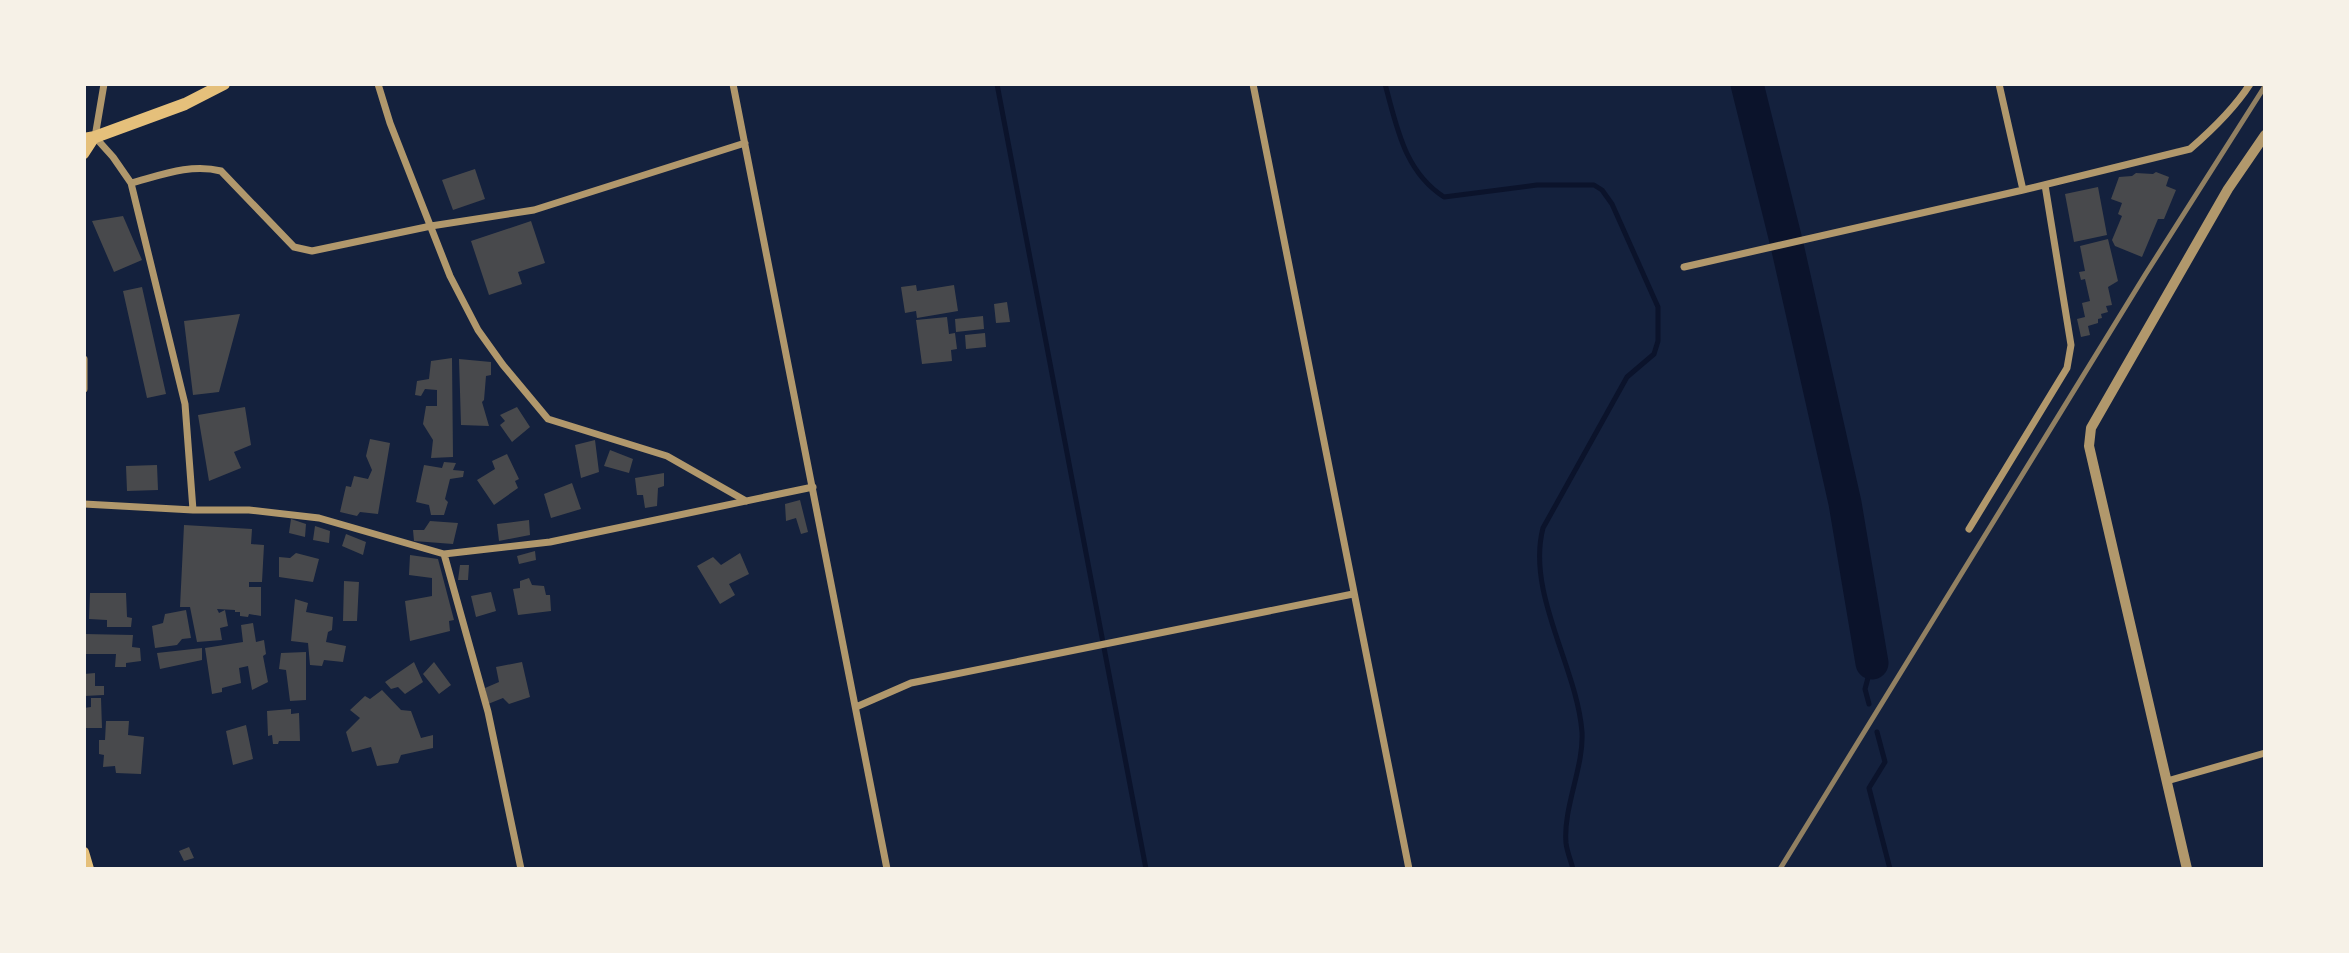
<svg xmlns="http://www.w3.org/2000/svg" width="2349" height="953" font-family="'Nunito Sans',sans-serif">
<rect width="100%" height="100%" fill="#14213d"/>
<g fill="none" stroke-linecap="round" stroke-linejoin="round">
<path stroke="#0b132b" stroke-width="5" d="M997 84 1146 869
M1385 84C1397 127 1404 171 1444 197L1537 185H1594L1602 190 1612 204 1658 307V341L1654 354 1627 377 1543 528C1526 593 1577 667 1582 732 1584 767 1563 807 1566 843 1567 852 1571 861 1573 869
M1869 704 1865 689 1872 663
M1877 732 1885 762 1869 788 1890 869"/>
<path stroke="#0b132b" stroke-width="33" d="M1747 84 1787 245 1845 503 1872 663"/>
</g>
<path fill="#48494c" d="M475 169 485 199 453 210 442 180Z
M2156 172 2169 177 2166 186 2176 190 2164 219H2158L2142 257 2115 246 2112 240 2122 216 2118 214 2122 203 2111 199 2119 177 2132 176 2136 173 2153 174Z
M2098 187 2107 235 2074 242 2065 194Z
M123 216 142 260 114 272 92 221Z
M531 221 545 263 518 272 522 284 489 295 471 241Z
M2108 239 2118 281 2108 287 2112 305 2106 306 2108 312 2101 314 2102 318 2098 319V323L2088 326 2090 335 2081 337 2077 319 2085 317 2082 303 2090 301 2085 279 2081 280 2079 272 2085 271 2080 246Z
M916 285 917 291 954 285 958 311 917 318 916 311 905 313 901 287Z
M142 287 166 394 147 398 123 291Z
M1007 302 1010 322 996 323 994 304Z
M240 314 219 392 193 395 184 321Z
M983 316 984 329 956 332 955 319Z
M947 317 949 334 955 333 957 349 951 350 952 361 922 364 916 320Z
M985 333 986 347 966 349 965 335Z
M452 358 453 457 431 458 433 440 423 424 426 406H437V390L425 389 421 396 415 395 417 381 429 379 431 361Z
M459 359 491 362V375L486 376 484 400 482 402 489 426 461 425Z
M245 407 251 445 234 452 241 468 209 481 198 415Z
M517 407 530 427 512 442 500 425 505 421 500 415Z
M370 439 390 443 378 514 360 512 357 516 340 512 346 486 351 487 354 476 368 479 372 470 366 456Z
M595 440 599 472 581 478 575 445Z
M610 450 633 459 629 473 604 466Z
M507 454 519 479 515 481 518 488 494 505 477 480 495 469 492 461Z
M444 462 456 463 453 470 464 471 463 477 450 479 445 499 448 502 444 515H431L429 505 416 502 424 465 442 468Z
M157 465 158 490 127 491 126 466Z
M664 473V486L658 488 657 506 645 508 643 495H637L635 478Z
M572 483 581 509 551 518 544 494Z
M800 500 808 532 801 534 796 518 786 521 785 504Z
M291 519 306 524 305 537 289 533Z
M529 520 530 535 499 541 497 524Z
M430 521 458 523 453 544 414 541 413 530H424Z
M184 525 252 529 251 544 264 545 262 582H249V587H261V616L249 614 248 617 240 616V612H235V610L217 609 219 613 225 610 228 626 220 628 222 640 197 642 190 607H180Z
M315 526 330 531 329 543 313 540Z
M346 534 366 542 363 555 342 546Z
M535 551 536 560 519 564 517 556Z
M296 553 319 559 313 582 279 577V557L290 558Z
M740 553 749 574 729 584 735 595 720 604 697 566 713 557 721 565Z
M410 555 438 559 454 620 449 621 450 631 410 641 405 601 432 596V578L409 575Z
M460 565H469L468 580H458Z
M529 578 532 585 544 586 546 595H550L551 611 518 615 513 589 520 588V581Z
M344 581 359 582 357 621H343Z
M491 592 496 611 476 617 471 596Z
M90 593H126L127 617 132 618 131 627H107V620L89 619Z
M295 599 308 603 306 612 333 617 332 630 328 632 326 642 346 646 343 662 324 660 322 666 310 665 308 643 291 641Z
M186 610 191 638 182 639 177 645 155 648 152 626 163 623 165 614Z
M253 623 256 642 264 640 266 654 263 656 268 682 252 690 248 666 239 668 241 683 222 688V692L212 694 205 648 243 642 241 625Z
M84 634 133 635 132 647 140 648 141 661 126 663V667H115L116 654H84Z
M202 648V660L160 669 157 653Z
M306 652V700L290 701 286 670 279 669 281 653Z
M414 662 423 682 405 694 398 687 391 689 385 682Z
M434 662 451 685 439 694 423 674Z
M522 662 530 697 509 704 503 698 488 704 485 688 499 682 496 667Z
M95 673V686H104V695L84 696V674Z
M382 690 401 710 411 711 421 738 433 735V748L401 755 398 763 377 766 371 747 352 752 346 732 360 718 350 710 365 696 370 699Z
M91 698H101L102 728H84V708L91 707Z
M291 709V714L299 713 300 741H279L278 744H273L272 735 268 736 267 711Z
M106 721H129L128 735 144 737 141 774 116 773 115 766 103 767 104 755 99 754V740H105Z
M246 725 253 759 233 765 226 731Z
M189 847 194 858 184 861 179 851Z"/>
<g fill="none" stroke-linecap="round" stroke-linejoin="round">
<path stroke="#b1986c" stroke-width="7" d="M104 84 95 137 113 157 131 183 185 404 193 510
M378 84 390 123 450 276 478 330 503 365 548 419 667 456 746 501
M733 84 887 869
M1253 84 1409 869
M1999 84 2023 190
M131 183C161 175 191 163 221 171L294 247 312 251 431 226 534 210 745 143
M1684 267 2023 190 2190 149C2212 130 2234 109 2250 84
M84 359V389
M84 504 193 510H249L319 518 444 554 550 542 813 487
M1969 529 2067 368 2071 345 2045 185
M444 554 488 712 521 869
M856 707 911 683 1353 594
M2167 781 2265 753"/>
<path stroke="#b1986c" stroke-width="10" d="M2187 869 2089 446 2091 428 2228 189 2265 135"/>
<path stroke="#e5c07b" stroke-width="10" d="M84 154 95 137
M84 852 89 869"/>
<path stroke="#e5c07b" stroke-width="12" d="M84 139 95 137 185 104 224 84"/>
<path stroke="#918062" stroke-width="5" d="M1780 869 2145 275 2265 86"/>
</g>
<rect width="2349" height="953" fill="none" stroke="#f6f1e7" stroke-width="172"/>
</svg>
